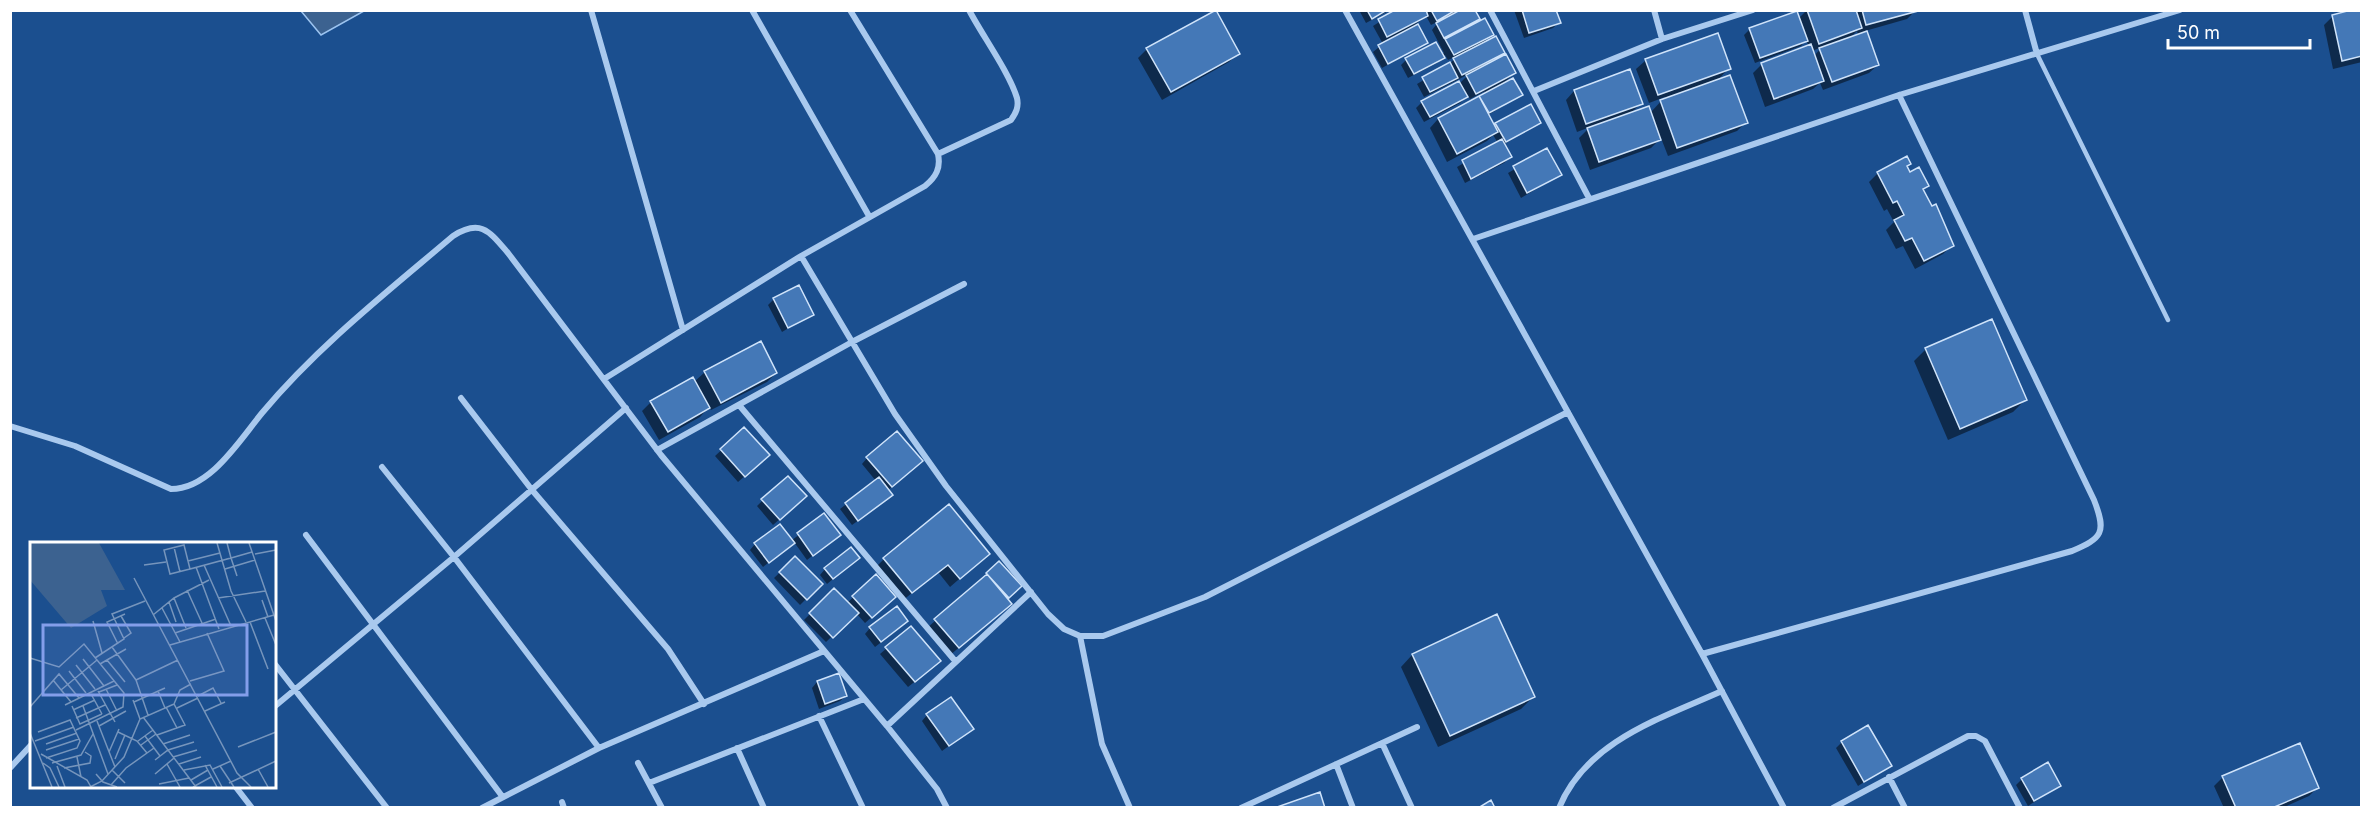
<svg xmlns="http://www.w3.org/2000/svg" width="2372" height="818" font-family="Inter,sans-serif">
<rect width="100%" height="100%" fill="#1b4f8f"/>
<path fill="#3c6290" stroke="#9cc4f0" stroke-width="1.5" d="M301 11H364L321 35Z"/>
<path fill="#0007" fill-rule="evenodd" d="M1359 10H1390L1366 23Z
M1398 10H1474L1480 22 1492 34 1482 44 1503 52 1494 61 1514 73 1504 83 1521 95 1488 115 1494 127 1496 124 1539 123 1504 144 1510 157 1504 163 1465 183 1457 167 1498 143 1493 135 1487 141 1447 162 1430 128 1438 119 1480 98 1485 91 1470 99 1468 95 1460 103 1424 122 1416 108 1422 102 1459 84 1469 74 1424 97 1417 84 1449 65 1457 56 1448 60 1445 55 1437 63 1408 78 1401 65 1406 60 1444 53 1432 30 1439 21 1431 25 1426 16 1416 24 1426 43 1382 68 1373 52 1383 44 1373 26Z
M1514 10H1555L1559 22 1553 28 1524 38Z
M1807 10H1916L1907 19 1865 31 1878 65 1869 73 1823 90 1820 83 1813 89 1765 107 1753 73 1762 64 1809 47 1806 40 1801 46 1755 63 1744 35 1750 29 1798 19ZM1857 31 1858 36 1849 39ZM1822 47 1814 56 1812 51Z
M2362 15V62L2333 69 2324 25 2333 16Z
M1717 35 1729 68 1716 82 1746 122 1737 131 1668 156 1661 138 1651 148 1590 170 1579 138 1590 127 1577 132 1566 100 1574 91 1641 103 1630 114 1650 113 1665 97 1649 103 1636 69 1645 61Z
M1147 49 1238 53 1229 62 1162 100 1138 58Z
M1547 150 1560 175 1521 198 1508 173Z
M1906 167 1909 174 1927 185 1922 190 1952 245 1943 254 1915 269 1903 246 1896 249 1886 230 1894 222 1887 209 1884 211 1869 182 1878 173Z
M774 299 812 314 782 332 768 305Z
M1926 349 2025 400 2013 412 1948 440 1914 361Z
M705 372 776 373 767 382 711 410 709 407 700 417 659 440 642 411 651 402 694 382Z
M744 429 762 461 738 482 715 456Z
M867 458 915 467 887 491 885 501 852 525 840 509 876 481 862 464Z
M762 501 799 502 773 525 757 506Z
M824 515 839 535 807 560 794 542 763 567 750 550 755 544 791 541Z
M988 554 950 587 938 572 902 601 875 568 884 559Z
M795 558 821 584 800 605 774 578Z
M852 563 827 584 820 575 825 569Z
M987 574 1020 586 1006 599 1001 612 949 656 926 629Z
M876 576 889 602 865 623 856 613 826 642 804 620 834 590 847 603Z
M901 627 875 647 865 634 870 628Z
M910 628 933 667 908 687 880 654Z
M1412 655 1533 697 1521 709 1438 747 1401 667Z
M817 682 846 696 840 701 819 709 812 688Z
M927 715 972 729 942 751 922 721Z
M1842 742 1890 765 1858 786 1836 748Z
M2223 777 2318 787 2309 796 2282 808H2224L2214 786Z
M2022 779 2060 785 2028 806 2016 785Z"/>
<path fill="#4478b7" stroke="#cfe3fa" stroke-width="1.5" d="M1216 10 1240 54 1171 92 1146 48Z
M1367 10H1387L1372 19Z
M1395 10H1426L1428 16 1387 37 1378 19Z
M1431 10H1456L1437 21Z
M1460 10H1475L1480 19 1444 38 1436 23Z
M1522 10H1556L1561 23 1529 33Z
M1807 10H1856L1862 28 1819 44Z
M1862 10H1917L1918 11 1866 25Z
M2351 10H2362V56L2342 61 2332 15Z
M1797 11 1808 41 1760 58 1749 28Z
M1485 18 1494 35 1454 55 1445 39Z
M1418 24 1428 43 1388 64 1378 45Z
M1867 31 1879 65 1832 82 1819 48Z
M1718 33 1731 69 1658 95 1645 59Z
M1496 36 1505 53 1462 75 1453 58Z
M1436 42 1445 58 1414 74 1405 58Z
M1811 44 1824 81 1774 99 1761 63Z
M1506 54 1516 73 1476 94 1466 75Z
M1450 62 1458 78 1430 92 1422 77Z
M1630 69 1643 104 1586 124 1574 90Z
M1730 75 1748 123 1677 148 1660 100Z
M1513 78 1523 95 1489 113 1479 96Z
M1459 81 1468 97 1430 117 1421 101Z
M1479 96 1498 132 1457 154 1438 118Z
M1531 104 1541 123 1506 142 1495 123Z
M1649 106 1661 140 1599 162 1587 128Z
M1502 139 1512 157 1471 179 1462 160Z
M1547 148 1562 175 1527 193 1513 166Z
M1907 156 1911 164 1907 166 1910 172 1919 167 1929 186 1923 189 1932 206 1936 204 1954 246 1924 261 1912 238 1905 241 1894 220 1904 215 1897 201 1893 203 1877 172Z
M799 285 814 315 788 328 773 298Z
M1992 319 2027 400 1960 429 1925 348Z
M761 341 777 373 721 403 704 371Z
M693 377 710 408 668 432 650 401Z
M744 427 770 455 745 477 720 449Z
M897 431 923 461 892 487 866 457Z
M788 476 807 496 780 520 761 499Z
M879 477 893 495 858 521 845 503Z
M949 504 990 554 960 579 948 565 912 593 883 558Z
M824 513 841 535 813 556 797 533Z
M780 524 795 543 769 563 754 543Z
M851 547 860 558 833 579 824 568Z
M795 556 823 584 807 600 779 572Z
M999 561 1022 586 1009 598 986 573Z
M876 574 896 597 872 618 852 596Z
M987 574 1012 604 959 648 934 619Z
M834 588 859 613 833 638 809 613Z
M897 606 908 621 881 642 869 627Z
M1497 614 1535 697 1450 736 1412 654Z
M911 626 941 661 915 682 885 647Z
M839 673 847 696 825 704 817 681Z
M951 697 974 729 949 746 926 714Z
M1868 725 1892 766 1864 782 1841 741Z
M2300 743 2319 788 2272 808H2236L2222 776Z
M2048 762 2061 786 2034 801 2021 778Z
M1320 792 1325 808H1277V807Z
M1491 800 1495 808H1478Z"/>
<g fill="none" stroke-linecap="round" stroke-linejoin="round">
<path stroke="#a9c9ee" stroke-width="4.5" d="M2037 54 2168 320"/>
<path stroke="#a9c9ee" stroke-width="6" d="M591 10 683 330
M752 10 869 216
M1345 10 1702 654 1784 808
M1490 10 1589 198
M1654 10 1662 39
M2025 10 2037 54
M1534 91 1662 39 1753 10
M938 154 1011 120C1016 113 1019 107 1017 98 1009 72 982 35 969 10
M1473 239 1899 95 2180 10
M801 256 895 414 946 486 1048 614 1064 629 1080 636H1103L1205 597 1568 412
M604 379 801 256 925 186C936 177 941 168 938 154L850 10
M461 398 532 490 668 649 704 704
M739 405 956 662
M10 426 75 446 171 489C210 489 239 441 262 413 318 346 387 292 453 236 481 218 490 232 508 253L661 455 887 726 937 789 947 808
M657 450 852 342 964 284
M382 467 454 557 599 748
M306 535 502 796
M1080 636 1102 744 1130 808
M1702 654 2072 551C2102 538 2107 533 2094 500L1899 95
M274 663 387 808
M274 707 454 557 626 408
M819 716 863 808
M887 726 1031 592
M1382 743 1412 808
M737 748 764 808
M638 763 662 808
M1336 764 1353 808
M10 768 32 744
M1889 777 1905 808
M649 783 864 699
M235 786 252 808
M562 802 564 808
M482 808 599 748 824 651
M1241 808 1417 727
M1559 808C1586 741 1662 718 1722 691
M1833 808 1968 736H1976L1985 741 2020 808"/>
</g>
<g transform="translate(30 542)">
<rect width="246" height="246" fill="#1b4f8f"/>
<path d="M0 1H69L95 48H71L77 64 41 86 0 38Z" fill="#3c6290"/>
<path fill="none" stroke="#7695bc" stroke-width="1.5" d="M187 1 201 49 216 80M197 1 201 16 222 10M219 1 246 79M144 5 150 30M225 12 246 8M158 19 190 11M114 23 136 20M174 23 201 84M166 25 189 87M160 27 140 32 134 8 154 3 160 27 201 16 207 34M195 27 225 18M104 36 207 231 221 245M157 48 172 81M144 56 156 86M188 56 235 49M232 58 238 75M139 60 146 80M132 66 150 100M123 73 144 56 179 38M91 74 101 91 94 96M235 76 246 103M63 79 72 111M220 80 238 127M145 91 186 77M88 102 77 80 95 72M140 103 244 73M82 105 106 138 148 118M0 116 29 125 54 102 94 151 93 165 46 188M65 116 94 97 82 72 115 59M53 117 74 144M77 118 95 140M70 122 96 107M46 123 65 147M39 129 56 151M23 138 41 160M106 138 118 173M160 139 194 129 177 91M76 147 87 169M31 148 67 118M68 149 85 180M128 149 135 166M69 150 87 143M61 152 72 172M168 154 183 146 191 161M103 158 110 177M104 160 135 146M144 162 150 148 161 142M35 163 84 139M42 164 50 182 72 172M53 164 78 232M0 165 29 132 49 156M136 165 147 186M147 166 168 156M43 168 65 158M175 169 195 160M113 175 166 245M46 176 75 163M67 179 85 225M69 184 96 169M8 190 40 178 50 199 47 206 16 216M88 190 107 199 117 211M0 191 22 245M115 194 130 214M5 199 44 185M108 199 123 188M16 202 47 191M133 202 160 193M111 203 126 192M208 205 246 190M16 208 49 197M79 210 89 187M11 212 57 238 61 245M47 215 51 235M143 215 167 208M85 217 95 193M125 218 138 208 164 200M13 221 20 226 29 245M22 221 51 213 63 192M137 222 150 245M149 222 171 215M175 223 187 245M27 224 35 245M190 224 204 245M34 226 60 221 61 214 55 210M183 227 201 219M228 227 238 245M82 228 95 241M154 228 180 223 192 245M66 232 73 240 87 245M125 232 144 216M161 238 178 228M199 241 246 219M129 242 159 236M81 243 96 226 124 206M60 245 72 239 94 215 110 177 144 162 155 183 127 193M163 245 181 235"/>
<path fill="#839eea" fill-opacity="0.15" stroke="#839eea" stroke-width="3" d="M13 83H217V153H13Z"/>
<rect width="246" height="246" fill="none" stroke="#fff" stroke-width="3"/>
</g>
<rect width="2372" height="818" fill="none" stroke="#ffffff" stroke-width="24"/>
<path d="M2168 39v9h142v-9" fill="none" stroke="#ffffff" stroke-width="3"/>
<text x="2177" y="39" font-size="18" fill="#ffffff" stroke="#1b4f8f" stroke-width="4.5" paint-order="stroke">50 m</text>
</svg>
